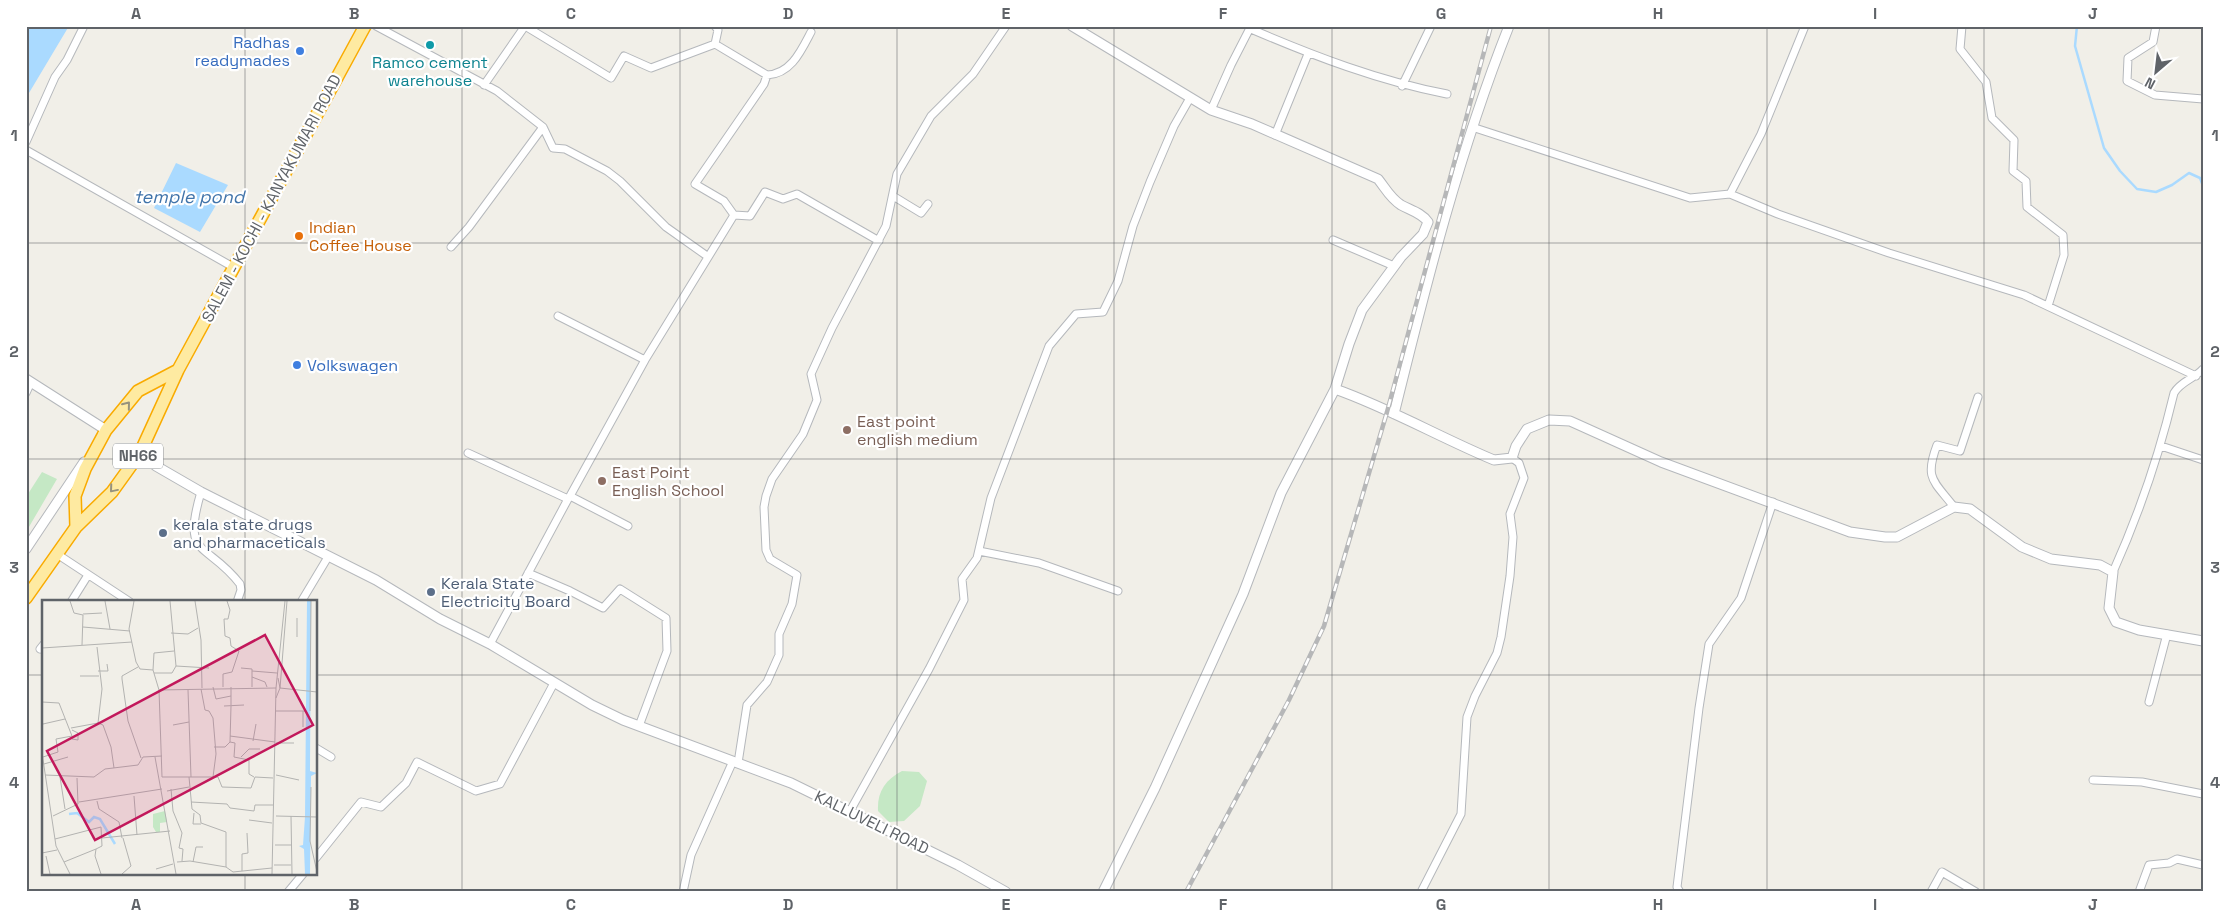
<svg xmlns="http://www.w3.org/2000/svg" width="2229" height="918" font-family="'Space Grotesk',sans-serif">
<rect width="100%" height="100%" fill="#f1efe8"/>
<path fill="#c5e8c5" d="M42 472 57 479 26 532V497Z
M902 771 919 772 927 781 920 806 904 821 889 822 878 811C877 792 885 780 902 771Z"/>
<path fill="#aadaff" d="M26 26H69L26 98Z
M176 163 228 185 200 232 154 208Z"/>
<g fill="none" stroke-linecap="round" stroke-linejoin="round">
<path stroke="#aadaff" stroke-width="2.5" d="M2077 26 2075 46 2104 148 2120 171 2137 189 2156 192 2172 185 2189 173 2200 178 2203 186"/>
<defs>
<path id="minor" d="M376 26 497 91 543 127 553 148 565 149 607 171 620 181 666 227 707 256
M525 26 611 78 624 56 651 68 715 44
M715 26 718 30 715 44 767 75 764 84 695 184 724 201 734 215
M1962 26 1960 49 1986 82 1992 118 2014 140 2013 171 2026 181 2027 207 2063 235 2064 255 2048 306
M2156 26 2153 42 2128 58 2127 81 2155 95 2203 99
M1251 29C1314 56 1379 81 1447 94
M767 75C791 74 801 51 811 32
M484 85 525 26
M1402 86 1431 26
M1211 110 1231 65 1251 26
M1472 127 1690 198 1730 194 1778 214 1889 253 2024 295 2196 376
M1275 135 1308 54
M26 142 55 77 67 60 84 26
M26 150 233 267
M1730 194 1761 134 1805 26
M893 196 921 213 928 204
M734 215 750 216 765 192 783 199 797 194 879 241
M1333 240 1394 266
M451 247 469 227 543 127
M558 316 645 360
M26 393 31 382
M2161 446 2203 460
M468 453 568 499 570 496 628 526
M201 492C181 559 207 541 240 584L241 590 237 602
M570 496 645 360 734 215
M1954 507C1934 481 1924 479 1937 445L1960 451 1978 397
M979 551 1039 563 1118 591
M57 554 130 602
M2113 572C2139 514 2159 456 2174 393 2181 381 2194 379 2203 369
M528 573 570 591 603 608 620 589 666 618 667 651 639 726
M71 602 88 575
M301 602 328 557
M490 644 568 499
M40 649 44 644
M2149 702 2167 634
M316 748 331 757
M738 763 747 705 767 682 779 655V634L792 604 797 575 770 559 766 550 764 507 766 496 772 479 803 434 817 400 811 374 832 328 886 226 897 174 931 116 973 74 1006 26
M2093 780 2142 782 2203 794
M850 811 929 669 964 600 962 579 977 558 991 498 1049 346 1076 314 1103 312 1118 281 1133 226 1150 182 1174 126 1190 98
M316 858 361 802 381 807 406 783 417 762 476 791 500 784 554 683
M288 892 303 874
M683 892 691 855 733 761
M1421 892 1461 814 1467 717 1475 696 1497 653 1501 637 1510 576 1513 537 1510 514 1524 478 1519 463 1512 458
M1680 892 1677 887 1699 708 1709 644 1741 598 1773 502
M1931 892 1942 872 1976 892
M2139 892 2149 865 2169 863 2177 859 2203 865"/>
<path id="tertiary" d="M1072 26 1211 110 1252 124 1378 179C1386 189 1390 198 1401 205 1410 210 1422 213 1428 222L1423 234 1401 257 1362 310 1349 344 1335 389 1281 493 1243 594 1155 788 1103 892
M26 379 106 430 103 434
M1335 389C1389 408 1441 438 1494 460L1512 458 1516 446 1527 429 1549 420 1570 421 1661 462 1850 532 1885 537H1897L1954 507 1970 509 2022 547 2051 559 2100 565 2113 572 2109 608 2116 622 2139 630 2203 641
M1394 414C1426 284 1459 152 1509 26
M140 453 156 466 201 492 376 580 440 619 490 644 592 705 623 720 791 783 958 865 1006 892
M26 549 84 462"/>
<path id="trunk" d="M76 527 75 496 85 469 106 430 138 391 178 370
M26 598 76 527 112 492 140 453 178 370 365 26"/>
</defs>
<use href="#minor" stroke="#b5b8bc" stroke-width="9"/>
<use href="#tertiary" stroke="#b5b8bc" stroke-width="11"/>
<use href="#trunk" stroke="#f9ab00" stroke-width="14"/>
<use href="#minor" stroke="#fff" stroke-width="7"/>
<use href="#tertiary" stroke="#fff" stroke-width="9"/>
<use href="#trunk" stroke="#feeaa1" stroke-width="11"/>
<defs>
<path id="rail" d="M1186 892 1289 700 1324 626 1387 412 1491 26"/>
</defs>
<use href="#rail" stroke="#b6b7b8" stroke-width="4.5"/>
<use href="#rail" stroke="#fff" stroke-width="2.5" stroke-dasharray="8" stroke-linecap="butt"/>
</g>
<defs><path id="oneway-chevron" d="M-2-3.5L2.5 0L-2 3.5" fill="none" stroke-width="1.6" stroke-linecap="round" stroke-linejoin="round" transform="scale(1.25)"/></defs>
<g stroke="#97927c">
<use href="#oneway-chevron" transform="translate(127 405) rotate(-51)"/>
<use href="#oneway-chevron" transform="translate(113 489) rotate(130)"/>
</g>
<path fill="none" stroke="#5f6368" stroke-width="1" stroke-opacity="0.55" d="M245 26V602M462 26V892M680 26V892M897 26V892M1114 26V892M1332 26V892M1549 26V892M1767 26V892M1984 26V892M26 243H2203M26 459H2203M26 675H44M316 675H2203M245 874V892"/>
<circle fill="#0f9aa8" stroke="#fff" stroke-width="2" cx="430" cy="45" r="5"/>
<g fill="#3f7fe0" stroke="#fff" stroke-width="2">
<circle cx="300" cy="51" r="5"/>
<circle cx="297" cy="365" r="5"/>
</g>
<circle fill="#e8710a" stroke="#fff" stroke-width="2" cx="299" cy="236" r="5"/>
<g fill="#8d6e63" stroke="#fff" stroke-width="2">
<circle cx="847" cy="430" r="5"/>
<circle cx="602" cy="481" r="5"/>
</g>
<g fill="#5c6f8a" stroke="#fff" stroke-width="2">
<circle cx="163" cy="533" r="5"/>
<circle cx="431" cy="592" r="5"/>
</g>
<g text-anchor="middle" stroke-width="4.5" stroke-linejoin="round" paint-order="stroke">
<rect fill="#fff" stroke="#8f9295" stroke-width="1" x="113" y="443.5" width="50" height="25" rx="4"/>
<g font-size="15" font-weight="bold" fill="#5f6368">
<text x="138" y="461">NH66</text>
</g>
<g font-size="16" fill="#366cbe" stroke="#fff" text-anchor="end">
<text x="290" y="48">Radhas<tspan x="290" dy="18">readymades</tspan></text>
<text x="307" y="371" text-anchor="start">Volkswagen</text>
</g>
<g font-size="16" fill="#0d838f" stroke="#fff">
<text x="430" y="68">Ramco cement<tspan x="430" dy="18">warehouse</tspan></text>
</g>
<g font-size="16" fill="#5f6368" stroke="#fff">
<text transform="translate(271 198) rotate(-62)" y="6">SALEM - KOCHI - KANYAKUMARI ROAD</text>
<text transform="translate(872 822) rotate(26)" y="6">KALLUVELI ROAD</text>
</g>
<g font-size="16" fill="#c56008" stroke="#fff" text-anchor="start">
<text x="309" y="233">Indian<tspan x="309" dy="18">Coffee House</tspan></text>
</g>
<g font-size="16" fill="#785e54" stroke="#fff" text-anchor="start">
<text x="857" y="427">East point<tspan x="857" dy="18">english medium</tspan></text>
<text x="612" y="478">East Point<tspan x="612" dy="18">English School</tspan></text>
</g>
<g font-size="16" fill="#4e5e75" stroke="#fff" text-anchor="start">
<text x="173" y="530">kerala state drugs<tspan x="173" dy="18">and pharmaceticals</tspan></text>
<text x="441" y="589">Kerala State<tspan x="441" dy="18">Electricity Board</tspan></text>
</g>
<g font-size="18" font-style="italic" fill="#4174aa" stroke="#fff">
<text x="189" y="203">temple pond</text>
</g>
</g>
<g transform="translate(42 600)">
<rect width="275" height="275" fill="#f1efe8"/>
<path d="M123 211 125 222 118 223V232H114L111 227V214Z" fill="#c5e8c5"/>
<path d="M265 1H269L268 171 275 173 269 176 268 274H263L262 249 257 246 261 245 263 217Z" fill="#aadaff"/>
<path fill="none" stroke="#aadaff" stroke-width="2.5" d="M27 214 35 213 47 222 52 217 58 219 73 244"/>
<path fill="none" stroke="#b3b3b1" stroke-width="1" d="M28 1 32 13 41 15 40 45M63 1 68 29M92 1 87 29 94 62 98 69 111 70 117 90 120 177H176L180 187 209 188 213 177 231 178M128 1 134 66 167 68M153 1 159 40 160 88M245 1 238 88 275 92M41 14 60 13M255 18V37M41 27 88 31M129 33 146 34 156 28M55 47 60 89 56 123 61 125 69 147 72 168M0 48 90 42M96 67 80 76V79L86 121 99 158M199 68 210 69V87M111 70 112 53 132 51M56 71H66L65 64M210 71 235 73M112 73H130L134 66M38 76H57M210 77 223 82 225 87M171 87 174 99 189 96M181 87V74L190 72 197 51 189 46 188 38 183 36 182 19H186L188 10 185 1M159 89 163 110 167 111 171 118 174 154 171 177M117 90 234 88M146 90 149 177M234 98 238 88 236 78M0 102 17 103 30 136 14 139 16 152 1 157M189 105V87M182 106 202 105M234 111H263M261 111V127M268 111 269 1M1 124 23 119M131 125 147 122M29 128 56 123M188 136 233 142M30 139 36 140V133L30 130M211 141 214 124M188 142 193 143 192 157 207 160V174L212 177M234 143H252M172 147H183L188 142 189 106M0 153 14 246 28 274M113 157 134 274M199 157 207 149H218M2 164 26 157M3 175 52 177 63 169 96 165 101 157 120 156M234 175 257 180M18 177 23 209M147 177 150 209 158 215 159 223 184 232V267M269 187 268 241 275 272M129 189 131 211 140 233 137 248 141 249 140 261M125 191 147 187M92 196 95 235M55 201 57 209 77 222 80 238M37 202 120 189M149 202 185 204 188 208 212 211 213 205H231M152 213 151 224H159M11 216 36 204 35 178M234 216 275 217M249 216 250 274M207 220 230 223M60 238 128 231M13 239 59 227 60 246 54 249 53 256 59 274M233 245H249M0 253 15 250M4 256 8 274M22 262 54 249M135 262 148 261 184 267 191 272 230 268M151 262 154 247H161M232 265H249M114 269 131 264M200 271V254L206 253 205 233M80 274 89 266 81 238M230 274 234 88 243 1"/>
<path fill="#c2185b" fill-opacity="0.15" stroke="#c2185b" stroke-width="2.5" d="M223 35 271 125 53 240 5 151Z"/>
<rect width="275" height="275" fill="none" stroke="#5f6368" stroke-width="2.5"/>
</g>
<rect width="2229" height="918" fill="none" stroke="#ffffff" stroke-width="55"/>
<g transform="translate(2156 72) rotate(208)" stroke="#ffffff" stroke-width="4" paint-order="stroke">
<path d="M0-4L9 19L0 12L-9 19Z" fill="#5f6368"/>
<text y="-8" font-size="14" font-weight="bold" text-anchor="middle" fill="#5f6368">N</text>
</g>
<rect x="28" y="28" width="2174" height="862" fill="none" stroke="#5f6368" stroke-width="2"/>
<g font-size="16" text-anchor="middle" font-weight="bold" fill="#5f6368">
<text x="136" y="19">A</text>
<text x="354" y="19">B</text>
<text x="571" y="19">C</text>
<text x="788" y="19">D</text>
<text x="1006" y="19">E</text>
<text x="1223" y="19">F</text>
<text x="1441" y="19">G</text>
<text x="1658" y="19">H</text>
<text x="1875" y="19">I</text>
<text x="2093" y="19">J</text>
<text x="14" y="141">1</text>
<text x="2215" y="141">1</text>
<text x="14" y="357">2</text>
<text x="2215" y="357">2</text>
<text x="14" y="573">3</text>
<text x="2215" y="573">3</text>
<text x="14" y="788">4</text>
<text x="2215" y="788">4</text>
<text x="136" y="910">A</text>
<text x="354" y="910">B</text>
<text x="571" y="910">C</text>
<text x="788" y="910">D</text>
<text x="1006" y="910">E</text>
<text x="1223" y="910">F</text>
<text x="1441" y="910">G</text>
<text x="1658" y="910">H</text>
<text x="1875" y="910">I</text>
<text x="2093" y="910">J</text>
</g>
</svg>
